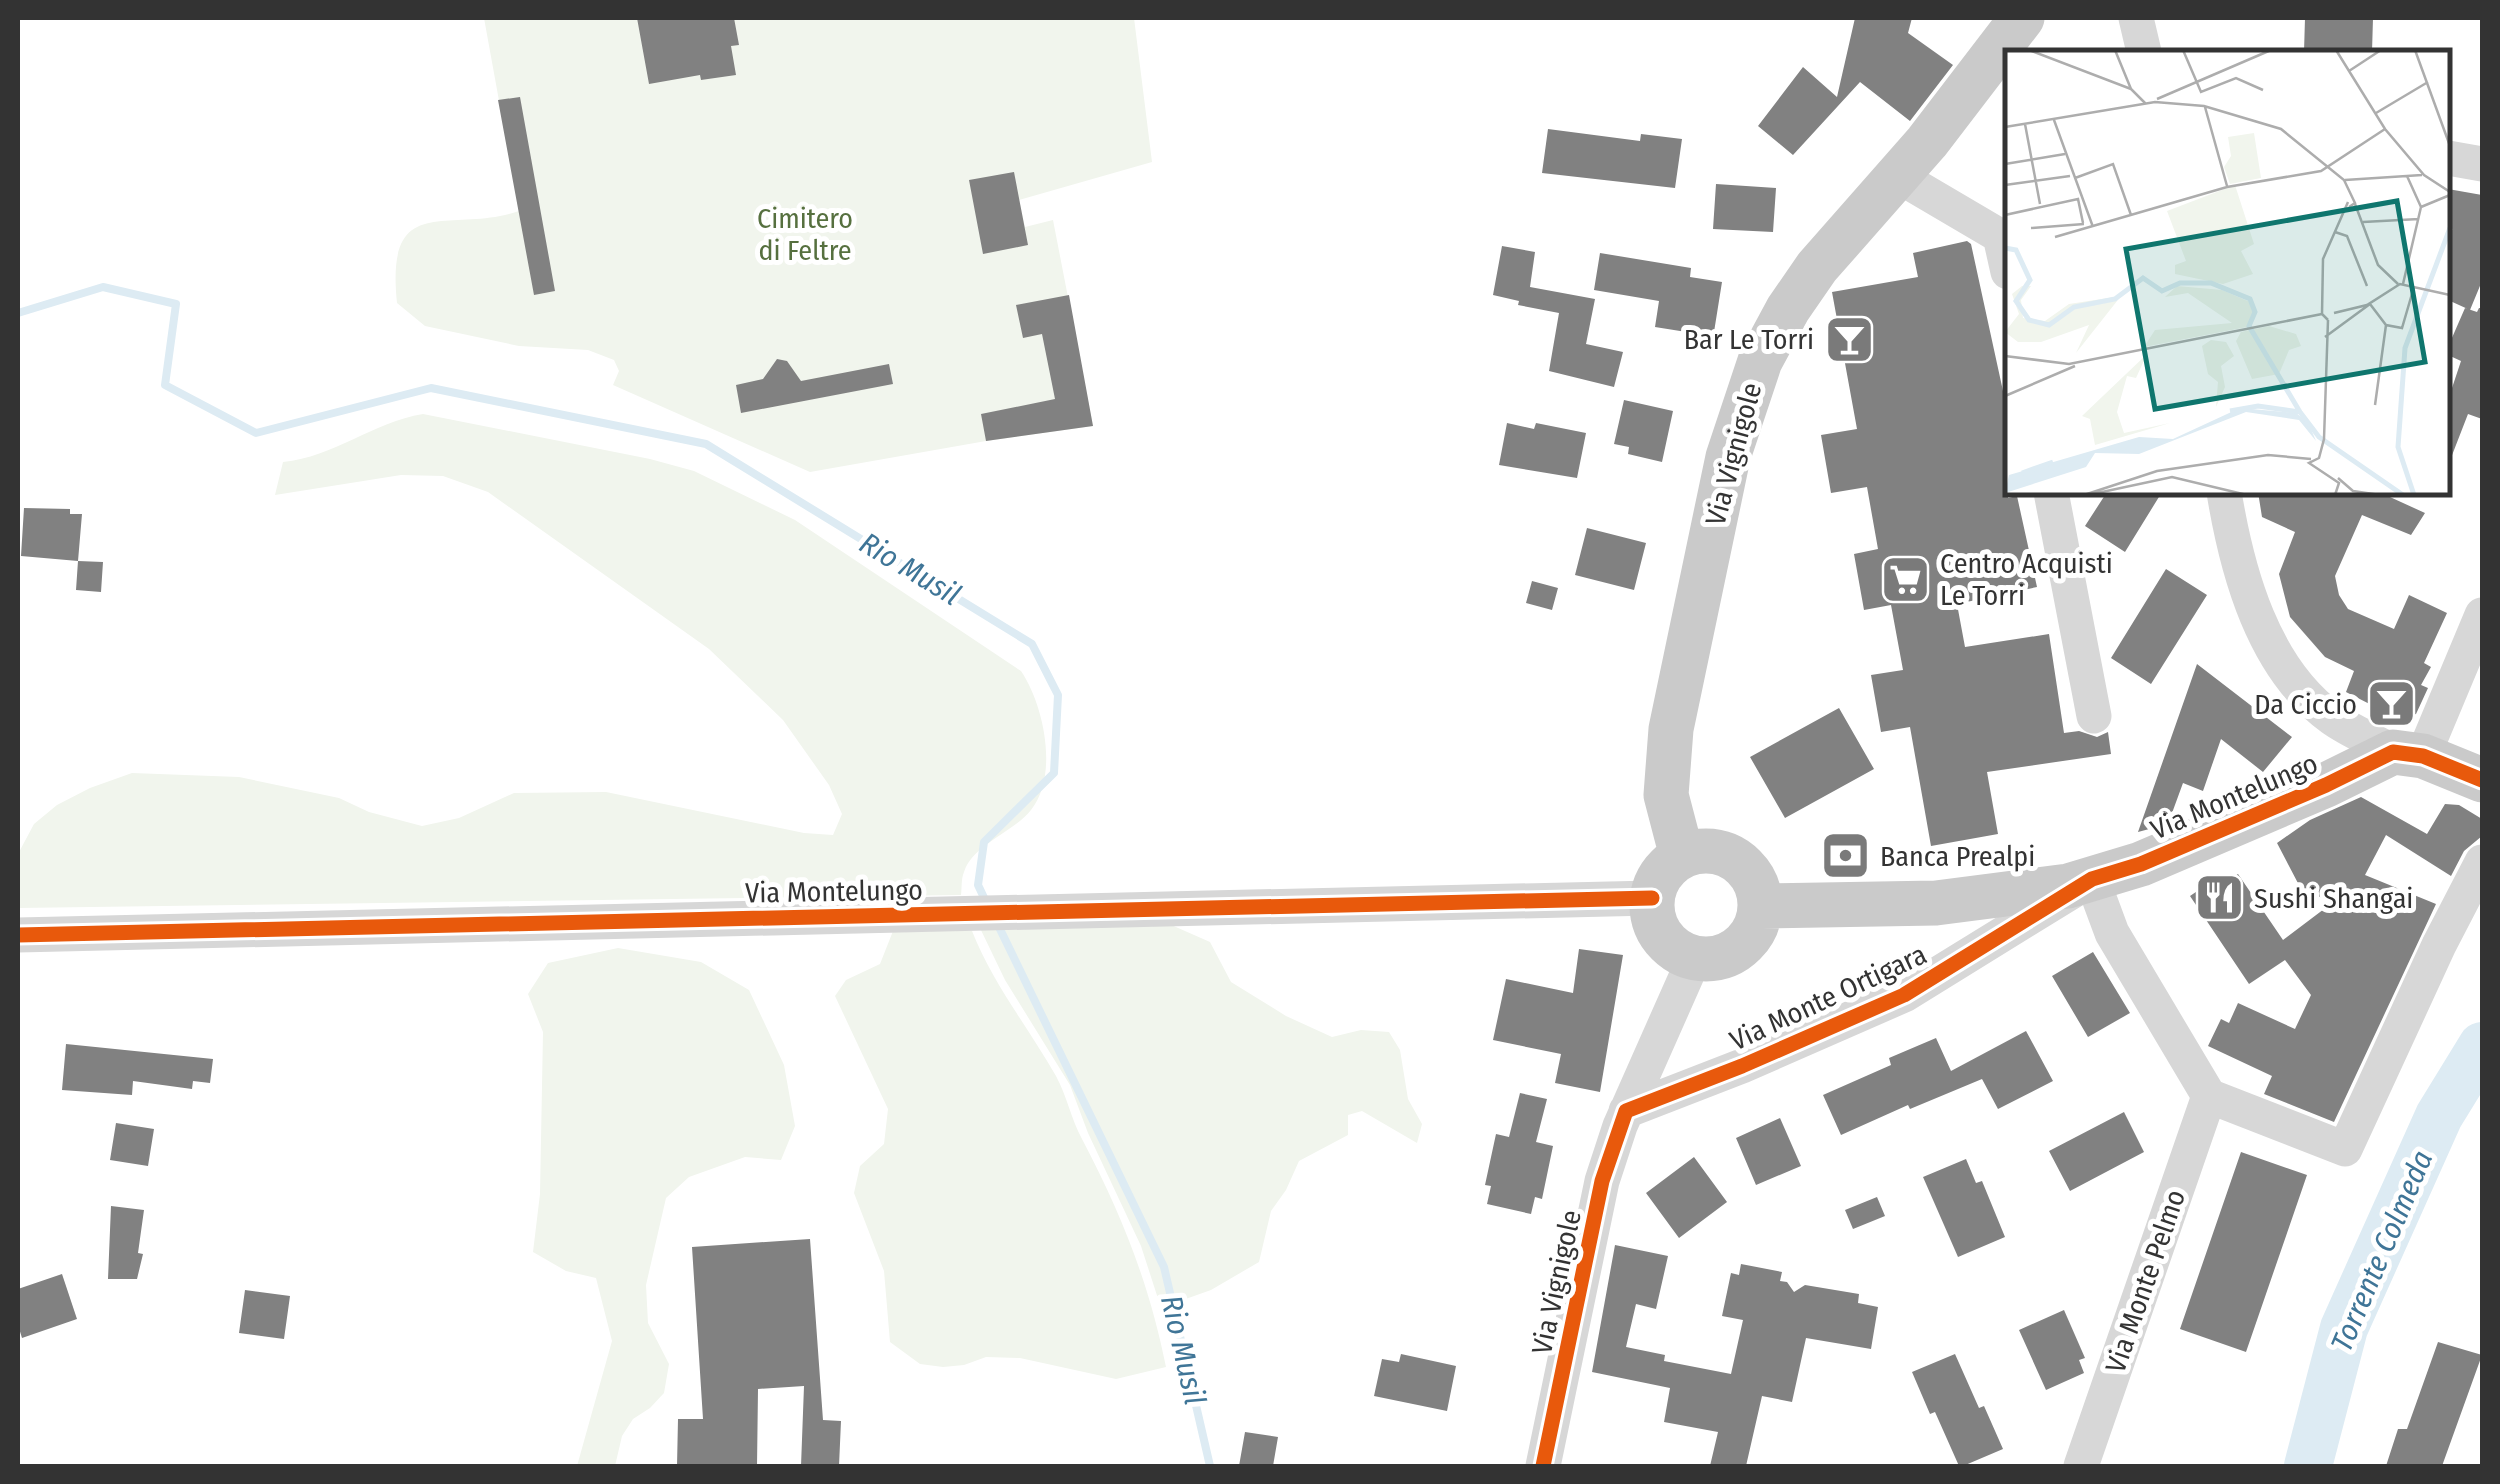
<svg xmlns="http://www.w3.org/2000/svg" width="2500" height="1484" font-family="'Fira Sans Condensed',sans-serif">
<rect width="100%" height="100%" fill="#fff"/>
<path fill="#f1f5ed" d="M484 18H1134L1152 162 1019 200 1025 227 1053 220 1093 426 986 441 810 472 613 385 619 371 614 360 588 350 519 346 425 326 397 303C385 189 450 235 519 211Z
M423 414 650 459 694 471 795 520 1021 671C1044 705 1059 775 1031 810 1014 832 973 844 964 872 961 879 962 888 961 895L18 908V854L34 824 57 805 90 788 132 773 239 777 339 798 369 812 422 826 459 818 514 793 606 792 804 833 833 835 842 814 829 785 783 720 709 649 488 492 443 476 401 475 275 495 283 462C334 457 373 422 423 414Z
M1160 920 1210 942 1231 982 1286 1016 1332 1037 1361 1030 1389 1032 1400 1050 1408 1099 1422 1124 1417 1143 1362 1111 1348 1115V1135L1299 1161 1286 1190 1271 1211 1259 1262 1211 1290 1180 1301 1163 1314 1141 1246 1088 1133 1070 1085 1005 980 979 926Z
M895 926 972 931C993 984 1028 1027 1056 1076 1067 1096 1071 1119 1082 1139 1122 1215 1149 1283 1166 1367L1116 1379 1020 1358 986 1357 964 1365 943 1367 920 1364 890 1342 884 1271 854 1193 860 1166 884 1144 888 1109 835 996 846 980 880 964Z
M618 948 701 962 749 990 784 1065 795 1126 781 1160 745 1157 689 1177 666 1198 646 1285 648 1323 669 1364 664 1393 650 1408 633 1419 622 1436 615 1466H577L612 1341 596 1278 566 1271 533 1252 540 1194 543 1032 528 994 548 963Z"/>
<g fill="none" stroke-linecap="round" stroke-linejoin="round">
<path stroke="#ddebf3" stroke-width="8" d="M18 313 103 287 176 304 165 385 256 433 431 388 706 444 1032 644 1058 695 1054 773 984 842 978 885 987 904
M998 925 1164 1267 1210 1466"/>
<path stroke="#ddebf3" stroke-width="48" d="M2308 1466 2344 1328 2439 1116 2482 1046"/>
</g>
<path fill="#818181" d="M637 18H734L739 45 731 46 736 75 701 80 700 75 649 84Z
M1855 18H1912L1908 33 1953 65 1910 121 1860 82 1793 155 1758 126 1803 67 1837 97Z
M2305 18H2373L2372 52H2304Z
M520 97 555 291 534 295 498 100Z
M1548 129 1640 141 1641 134 1682 139 1675 188 1542 173Z
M1014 172 1028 245 983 254 969 180Z
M1716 184 1776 188 1773 232 1713 229Z
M2448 189 2482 195V281L2470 310 2448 300Z
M1967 241 1971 244 2008 414V498L2017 496 2037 587 1957 604 1965 647 2049 634 2064 733 2079 731 2097 737 2108 732 2111 754 1987 772 1998 834 1931 846 1910 727 1881 732 1871 675 1903 670 1891 605 1864 610 1854 554 1878 549 1867 487 1831 493 1821 435 1857 429 1832 292 1918 277 1913 253Z
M1502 246 1535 252 1530 287 1595 299 1586 344 1623 352 1614 387 1549 371 1559 313 1518 305 1519 301 1493 295Z
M1600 253 1691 268 1690 277 1722 282 1714 332 1700 330 1699 334 1655 327 1659 301 1594 290Z
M1069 295 1093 426 986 441 981 414 1055 399 1042 334 1023 338 1016 305Z
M2465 308 2477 312 2479 308H2482V419L2468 414 2449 463 2448 400 2461 361 2448 355V347Z
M777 359 787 361 801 381 889 364 893 384 741 413 736 385 763 379Z
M1624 400 1673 411 1662 462 1628 454 1629 447 1614 444Z
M1507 423 1534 429 1536 423 1586 433 1577 478 1499 465Z
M2107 492H2162L2125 552 2085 526Z
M2258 492H2379L2425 513 2411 535 2362 515 2335 576 2339 595 2348 609 2394 629 2409 595 2447 613 2424 663 2431 667 2421 685 2428 688 2416 714 2399 719 2346 692 2354 671 2325 657 2290 617 2279 574 2295 532 2262 517Z
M24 508 70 509V514H82L78 561 21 556Z
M1587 528 1646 543 1634 590 1575 575Z
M78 561 103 562 101 592 76 590Z
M2166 569 2207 595 2151 684 2111 658Z
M1532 581 1558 588 1552 610 1526 603Z
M2197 664 2292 737 2263 772 2221 739 2203 791 2183 783 2168 824 2138 832Z
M1839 708 1874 769 1785 818 1750 757Z
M2361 797 2427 834 2445 804 2459 805 2482 819V836L2464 851 2451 876 2386 835 2365 875 2436 904 2334 1122 2264 1094 2272 1076 2208 1046 2221 1019 2229 1023 2238 1003 2295 1029 2311 995 2285 960 2249 984 2190 896 2218 877 2223 884 2238 874 2283 940 2332 903 2300 887 2277 843 2310 820Z
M1579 949 1623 955 1600 1092 1555 1083 1561 1054 1493 1040 1506 979 1573 993Z
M2093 952 2130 1013 2088 1037 2052 976Z
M2026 1031 2053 1081 1998 1109 1982 1079 1910 1109 1908 1105 1841 1135 1823 1095 1891 1065 1889 1058 1936 1038 1951 1071Z
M66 1044 213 1059 210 1083 193 1081 192 1089 133 1081 132 1095 62 1090Z
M1520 1093 1547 1099 1536 1142 1553 1146 1542 1199 1535 1197 1531 1214 1487 1204 1491 1186 1485 1185 1496 1134 1509 1137Z
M2124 1112 2144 1152 2070 1191 2049 1151Z
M1780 1118 1801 1166 1756 1185 1736 1138Z
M116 1123 154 1129 148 1166 110 1160Z
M2241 1152 2307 1175 2246 1352 2180 1329Z
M1694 1157 1727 1202 1679 1238 1646 1193Z
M1966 1159 1976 1183 1982 1181 2005 1237 1958 1257 1923 1177Z
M1877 1197 1885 1216 1853 1229 1845 1210Z
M111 1206 144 1210 138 1253 143 1254 137 1279H108Z
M810 1239 823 1420 841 1421 839 1466H801L804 1386 758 1389 757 1466H677L678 1419H703L692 1247Z
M1615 1245 1668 1256 1656 1309 1636 1304 1626 1347 1665 1355 1664 1361 1731 1374 1743 1320 1722 1316 1731 1273 1739 1275 1741 1264 1782 1272 1780 1281 1787 1282 1794 1292 1805 1285 1859 1294 1858 1303 1878 1307 1871 1349 1806 1338 1792 1402 1762 1396 1746 1466H1710L1718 1432 1664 1422 1670 1388 1592 1372Z
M62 1274 77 1319 22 1338 18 1325V1289Z
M245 1290 290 1296 284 1339 239 1333Z
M2064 1310 2085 1358 2079 1360 2084 1373 2046 1390 2019 1330Z
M2438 1342 2482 1355 2442 1466H2386L2398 1429H2407Z
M1401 1354 1456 1366 1447 1411 1374 1396 1382 1359 1399 1362Z
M1955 1354 1979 1408 1984 1406 2003 1449 1963 1466H1959L1935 1412 1930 1414 1912 1372Z
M1245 1432 1278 1437 1273 1466H1239Z"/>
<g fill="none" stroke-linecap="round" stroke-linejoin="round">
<path stroke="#d7d7d7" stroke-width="35" d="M2136 18 2144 52
M2448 158 2482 164
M1898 176 2000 236 2008 272
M2051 492 2094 716
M2224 492C2237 572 2263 668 2332 718 2350 731 2373 740 2393 752
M2423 756 2482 615
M18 935 1652 898
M1626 1111 1742 1066 1904 995 2092 879 2112 933 2209 1096 2345 1149 2439 945 2482 862
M1543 1466 1602 1181 1620 1126 1694 959
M2081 1466 2209 1096"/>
<path stroke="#cacaca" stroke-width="45" d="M1652 905a54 54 0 1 1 108 0a54 54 0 1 1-108 0Z
M1686 854 1678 841 1666 795 1671 729 1728 457 1760 361 1788 309 1817 267 1927 142 2022 18
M1761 906 1936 903 2068 886 2141 864 2326 785 2393 752 2423 756 2482 780"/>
<defs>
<path id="cycleway" d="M18 935 1652 898
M1543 1466 1602 1181 1626 1111 1742 1066 1904 995 2092 879 2141 864 2326 785 2393 752 2423 756 2482 780"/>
</defs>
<use href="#cycleway" stroke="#fff" stroke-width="21"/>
<use href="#cycleway" stroke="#e8590c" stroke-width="15"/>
</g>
<defs>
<symbol id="bar-square" viewBox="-11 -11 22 22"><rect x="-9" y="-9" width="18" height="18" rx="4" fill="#7a7a7a" stroke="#fff"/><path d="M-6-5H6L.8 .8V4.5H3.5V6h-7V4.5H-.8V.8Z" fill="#fff"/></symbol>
<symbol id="supermarket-square" viewBox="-11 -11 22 22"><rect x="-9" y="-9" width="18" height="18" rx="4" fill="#7a7a7a" stroke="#fff"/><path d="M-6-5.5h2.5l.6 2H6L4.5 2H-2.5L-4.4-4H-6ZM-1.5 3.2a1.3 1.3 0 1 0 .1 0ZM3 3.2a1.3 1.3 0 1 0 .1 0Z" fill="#fff"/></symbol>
<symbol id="bank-square" viewBox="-11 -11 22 22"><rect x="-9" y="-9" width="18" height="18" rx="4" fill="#7a7a7a" stroke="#fff"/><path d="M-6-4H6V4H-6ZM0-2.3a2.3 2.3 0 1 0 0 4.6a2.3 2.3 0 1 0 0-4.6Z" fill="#fff"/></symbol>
<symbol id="restaurant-square" viewBox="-11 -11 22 22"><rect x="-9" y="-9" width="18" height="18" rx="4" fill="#7a7a7a" stroke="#fff"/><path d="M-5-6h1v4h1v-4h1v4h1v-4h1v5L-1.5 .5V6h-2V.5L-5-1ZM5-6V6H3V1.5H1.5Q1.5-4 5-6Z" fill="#fff"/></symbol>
</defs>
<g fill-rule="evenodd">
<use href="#bar-square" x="1822" y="312" width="55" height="55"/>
<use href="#supermarket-square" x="1878" y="552" width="55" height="55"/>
<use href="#bar-square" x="2364" y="676" width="55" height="55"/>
<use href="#bank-square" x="1818" y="828" width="55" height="55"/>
<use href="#restaurant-square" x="2192" y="870" width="55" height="55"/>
</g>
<g text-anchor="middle" stroke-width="10" stroke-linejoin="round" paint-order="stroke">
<g font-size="28" fill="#56703f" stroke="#fff">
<text x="805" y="228">Cimitero<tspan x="805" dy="32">di Feltre</tspan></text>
</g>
<g font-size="28" fill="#333" stroke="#fff" text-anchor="start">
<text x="1814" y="349" text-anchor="end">Bar Le Torri</text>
<text x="1940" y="573">Centro Acquisti<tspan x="1940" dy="32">Le Torri</tspan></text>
<text x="2357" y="714" text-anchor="end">Da Ciccio</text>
<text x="1880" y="866">Banca Prealpi</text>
<text x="2254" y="908">Sushi Shangai</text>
</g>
<g font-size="28" fill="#333" stroke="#fff">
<text transform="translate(1733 454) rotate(-75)" y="10">Via Vignigole</text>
<text transform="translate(2234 796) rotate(-23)" y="10">Via Montelungo</text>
<text transform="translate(834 891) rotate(-1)" y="10">Via Montelungo</text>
<text transform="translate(1828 997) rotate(-25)" y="10">Via Monte Ortigara</text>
<text transform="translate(2145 1281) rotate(-71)" y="10">Via Monte Pelmo</text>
<text transform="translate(1556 1282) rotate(-78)" y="10">Via Vignigole</text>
</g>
<g font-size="30" font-style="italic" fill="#3f7597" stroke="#fff">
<text transform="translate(910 569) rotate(31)" y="10">Rio Musil</text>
<text transform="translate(2382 1251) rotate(-67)" y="10">Torrente Colmeda</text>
<text transform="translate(1183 1350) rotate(77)" y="10">Rio Musil</text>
</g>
</g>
<g transform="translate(2005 50)">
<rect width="445" height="445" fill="#fff"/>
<path d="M249 83 256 128 225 134 219 117 226 106 223 87ZM230 135 249 194 236 201 248 224 218 234 170 224V215L181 211 162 161ZM17 236H26L16 250 18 268 40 271 64 254 116 246 71 303 84 275 36 292H13L0 282 14 264 7 244ZM172 236 217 240 245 252 249 266 242 277 139 297 150 280 227 273 183 243 160 247ZM264 276 291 284 296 296 284 300 274 324 247 329 231 291 236 282ZM206 290 221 292 229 306 216 316 220 337 211 357 213 332 203 324 197 296ZM142 304 131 328 122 326 112 362 119 383 165 373 90 395 85 369 77 366Z" fill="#f1f5ed"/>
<path d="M235 358 291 363 303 372 311 391 294 370 241 362 134 404 90 403 81 417 0 443 4 425 134 387 168 389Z" fill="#ddebf3"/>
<path fill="none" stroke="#ddebf3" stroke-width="5" d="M0 198 11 200 25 230 11 251 24 270 44 275 69 257 110 249 138 228 157 241 175 233H206L245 249 250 262 244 276 295 362M225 361 253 356 295 362 314 387 398 445M17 423 48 412M409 445 393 397 400 298 445 178"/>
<path fill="none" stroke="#adadad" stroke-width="2.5" d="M24 0 126 39M110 0 126 39 140 53M178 0 196 42 231 28 258 40M331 0 380 79 419 125 445 142M410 0 445 96M344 21 376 0M152 49 266 0M200 57 222 136M371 63 423 32M49 70 88 177M20 74 35 154M0 77 150 52 199 56 276 79 339 130 350 153 344 157M0 114 60 104M402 126 416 157M70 128 108 114 126 165M340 130 417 125M0 135 65 126M350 154 373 215 393 234M416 157 445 145M0 165 73 149 78 173M358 172 414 169M26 178 79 174M330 182 342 186 362 236M50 187 222 137 316 121 380 79M398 234 416 157M329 263 362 255 395 234 445 245M323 270 319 389 314 408 304 413 334 433 330 445M323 270 317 264 318 209 343 152M320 287 365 254 381 275 397 278 409 237M0 306 64 314 317 264M0 346 70 316M370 355 381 275M333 428 348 441 375 445M79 445 152 421 263 405 306 409M83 445 167 427 242 445"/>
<path fill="#0f766e" fill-opacity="0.15" stroke="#0f766e" stroke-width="5" d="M392 151 420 312 150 359 121 199Z"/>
<rect width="445" height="445" fill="none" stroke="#333" stroke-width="5"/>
</g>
<rect width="2500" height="1484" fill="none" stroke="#333333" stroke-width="40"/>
</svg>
